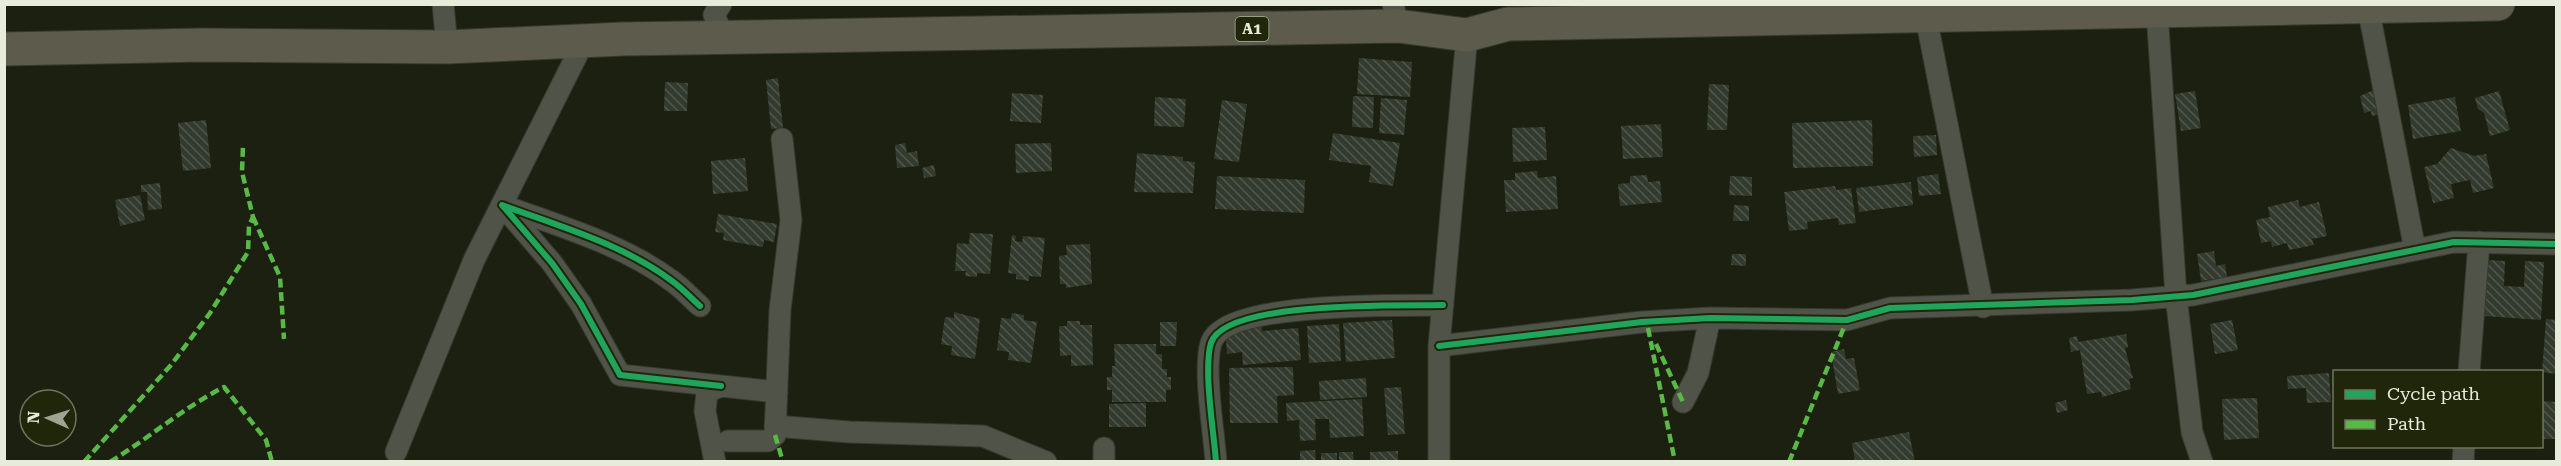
<svg xmlns="http://www.w3.org/2000/svg" width="2561" height="466" font-family="'Roboto Serif',serif">
<defs>
<pattern id="building-back-hatch" width="6" height="6" patternUnits="userSpaceOnUse" patternTransform="scale(1.5)"><rect width="6" height="6" fill="#333a2e"/><path d="M-1 5l2 2M0 0l6 6M5-1l2 2" fill="none" stroke="#51574c"/></pattern>
</defs>
<rect width="100%" height="100%" fill="#1c2010"/>
<path fill="url(#building-back-hatch)" d="M1359 58 1412 62 1410 97 1357 94Z
M778 78 783 128 771 129 766 80Z
M665 82 688 83 687 111H664Z
M1709 84 1729 85 1727 130H1707Z
M2378 88 2384 113 2372 116 2371 111 2364 113 2360 96Z
M2195 91 2201 128 2181 131 2175 94Z
M2499 91 2510 130 2490 136 2484 113 2478 109 2475 98Z
M1012 93 1043 95 1041 123 1010 121Z
M1353 96 1374 97 1373 128 1352 127Z
M1155 97 1186 99 1184 127 1154 126Z
M2455 97 2461 131 2413 139 2408 105Z
M1381 98 1407 100 1404 135 1379 133Z
M1222 100 1247 104 1239 162 1214 159Z
M206 120 211 168 183 171 178 123Z
M1872 120 1873 166 1793 168 1792 123Z
M1661 124 1663 157 1623 159 1621 126Z
M1545 127 1547 160 1513 162 1512 128Z
M1333 133 1400 143 1393 186 1369 182 1371 166 1329 160Z
M1936 135 1937 155 1914 157 1913 136Z
M905 143 907 153 917 151 919 166 897 168 895 145Z
M1051 143 1052 171 1016 173 1015 144Z
M2451 148 2474 156 2486 154 2494 188 2473 193 2470 180 2451 184 2454 198 2433 203 2424 167 2437 164Z
M1137 153 1183 157V161L1195 162 1193 193 1134 192Z
M745 158 748 191 713 194 711 161Z
M934 165 936 176 924 178 922 168Z
M1537 171 1538 178 1556 176 1558 209 1506 212 1504 180H1515V173Z
M1938 174 1941 194 1919 196 1917 177Z
M1647 175 1648 182 1660 181 1662 202 1620 206 1618 184 1630 183V176Z
M1217 176 1305 180 1304 213 1215 209Z
M1730 176 1752 177V196L1729 195Z
M1911 182 1913 205 1859 212 1856 188Z
M160 183 162 209 148 210 147 192H141V185Z
M1835 186 1836 190 1851 188 1856 223 1839 225 1838 218 1807 222 1808 229 1789 231 1784 192Z
M140 195 145 220 120 226 115 200Z
M2298 200 2300 207 2319 202 2327 236 2312 239 2314 245 2289 250 2287 243 2272 247 2271 241 2261 243 2256 220 2270 217 2268 207Z
M1734 205 1749 206V221H1733Z
M718 214 777 224 774 242 764 240 763 247 723 240 724 233 715 232Z
M970 233 993 234 990 274 977 273V277L965 276 966 271H955L957 243 969 244Z
M1012 235 1016 236 1015 241 1022 242 1023 236 1045 238 1041 277 1029 276V281L1016 279V274L1008 273Z
M1090 244 1092 284 1066 288V284H1060L1059 256 1067 255 1066 245Z
M2214 251 2216 266 2225 264 2227 277 2201 281 2197 254Z
M1732 254H1746V266L1731 265Z
M2488 260 2505 261 2504 286 2524 287 2525 261 2544 262 2541 320 2484 316Z
M954 312 980 319 975 359 951 355 952 346 941 344 945 317 954 318Z
M1012 313 1024 315V320L1037 322 1031 363 1008 360 1009 352 997 350 1001 318 1011 319Z
M2546 319 2556 320V374L2542 372Z
M1392 320 1395 358 1346 362 1343 323Z
M2232 320 2238 350 2215 354 2210 324Z
M1067 321H1080V325H1092L1093 365 1071 366V355L1060 356 1059 326H1067Z
M1160 322H1177L1176 346H1160Z
M1262 322V331L1298 328 1301 360 1243 365 1242 352 1227 354 1225 325Z
M1339 324 1341 361 1309 363 1307 326Z
M2126 334 2128 347 2125 348 2133 378 2129 379 2131 389 2102 397 2101 392 2087 394 2080 350 2071 352 2069 338 2077 336 2078 342Z
M1114 344H1156V354H1162V369H1167V377H1171V390H1166V402H1112V390H1107V377H1112V366H1115Z
M1844 349 1846 359 1854 358 1860 390 1838 394 1831 352Z
M1293 367 1294 395 1277 396 1278 423H1230L1229 368Z
M2329 373 2331 402 2307 403 2306 388 2288 389 2287 376Z
M1366 378 1367 397 1320 400 1319 381Z
M1401 387 1405 434 1388 435 1384 388Z
M2257 398 2259 438 2224 440 2222 399Z
M1362 399 1364 436 1330 438 1329 419H1315L1316 440 1300 441 1299 420 1287 421 1286 403Z
M2066 400 2068 410 2057 413 2055 403Z
M2542 401 2556 402V439H2542Z
M1146 403V427H1109V404Z
M1909 432 1915 462H1855L1852 443Z
M1315 450 1316 462H1300V451Z
M1398 451V462H1370V452Z
M1339 452H1353L1354 462H1339Z
M1321 453H1337V462H1321Z"/>
<g fill="none" stroke-linecap="round" stroke-linejoin="round">
<defs>
<path id="street" d="M443 4 447 47
M721 4 714 15 725 39
M1393 4 1398 26
M2368 7 2415 250
M2157 12 2176 296 2192 432 2202 462
M1926 17 1983 307
M700 306C691 298 682 288 672 281 623 244 558 226 502 205L552 263 581 304 620 375 721 386
M1439 346 1642 322 1710 318 1847 320 1890 308 2132 300 2193 295 2454 242 2556 244
M2469 372 2479 242
M1683 402 1698 373 1710 318
M775 426 849 432 983 436 1046 462
M728 441H768L775 435 780 310 791 220 782 139
M396 452 474 260 584 41
M715 462 705 411 707 392 721 386 777 392
M1104 462V448
M1216 462C1214 432 1203 370 1211 343 1225 300 1402 306 1443 305
M1439 462V346L1467 35
M2463 462 2464 446"/>
<path id="highway" d="M4 49 203 45 447 47 623 39 1398 26 1467 35 1508 24 2498 4"/>
</defs>
<use href="#street" stroke="#373a2f" stroke-width="23"/>
<use href="#highway" stroke="#373a2f" stroke-width="35"/>
<use href="#street" stroke="#505348" stroke-width="21"/>
<use href="#highway" stroke="#5d5c4c" stroke-width="33"/>
<path stroke="#58b947" stroke-width="4.5" stroke-dasharray="9 4.5" stroke-linecap="butt" d="M253 217 280 277 284 339
M1648 328 1675 462
M1656 344 1683 402
M775 435 783 462
M84 462 171 365 210 313 248 252 249 226 253 217 242 172 243 146
M110 462C149 438 183 408 224 387L266 440 272 462
M1789 462 1847 320"/>
<defs>
<path id="cycleway" d="M700 306C691 298 682 288 672 281 623 244 558 226 502 205L552 263 581 304 620 375 721 386
M1439 346 1642 322 1710 318 1847 320 1890 308 2132 300 2193 295 2454 242 2556 244
M1216 462C1214 432 1203 370 1211 343 1225 300 1402 306 1443 305"/>
</defs>
<use href="#cycleway" stroke="#20260a" stroke-width="10"/>
<use href="#cycleway" stroke="#20a55d" stroke-width="6"/>
</g>
<g text-anchor="middle" stroke-width="4.5" stroke-linejoin="round" paint-order="stroke">
<rect fill="#20260a" stroke="#abb09c" stroke-width="1.5" x="1235.5" y="17" width="33" height="24" rx="4.5"/>
<g font-size="15" font-weight="bold" fill="#e6ebda">
<text x="1252" y="34">A1</text>
</g>
</g>
<rect width="2561" height="466" fill="none" stroke="#e6ebda" stroke-width="12"/>
<rect x="2333" y="370" width="210" height="78" fill="#20260a" stroke="#6f755d" stroke-width="1.5"/>
<rect x="2345" y="390" width="30" height="9" fill="#20a55d" stroke="#6f755d" stroke-width="1.5"/>
<text x="2387" y="400" font-size="18" fill="#e6ebda">Cycle path</text>
<rect x="2345" y="420" width="30" height="9" fill="#58b947" stroke="#6f755d" stroke-width="1.5"/>
<text x="2387" y="430" font-size="18" fill="#e6ebda">Path</text>
<g transform="translate(48 418) rotate(273)"><circle r="28" fill="#20260a" stroke="#6f755d" stroke-width="1.5"/>
<path d="M0-4.5L10 22L0 15L-10 22Z" fill="#9fa493"/>
<text y="-9" font-size="16" font-weight="bold" text-anchor="middle" fill="#e6ebda">N</text>
</g>
</svg>
